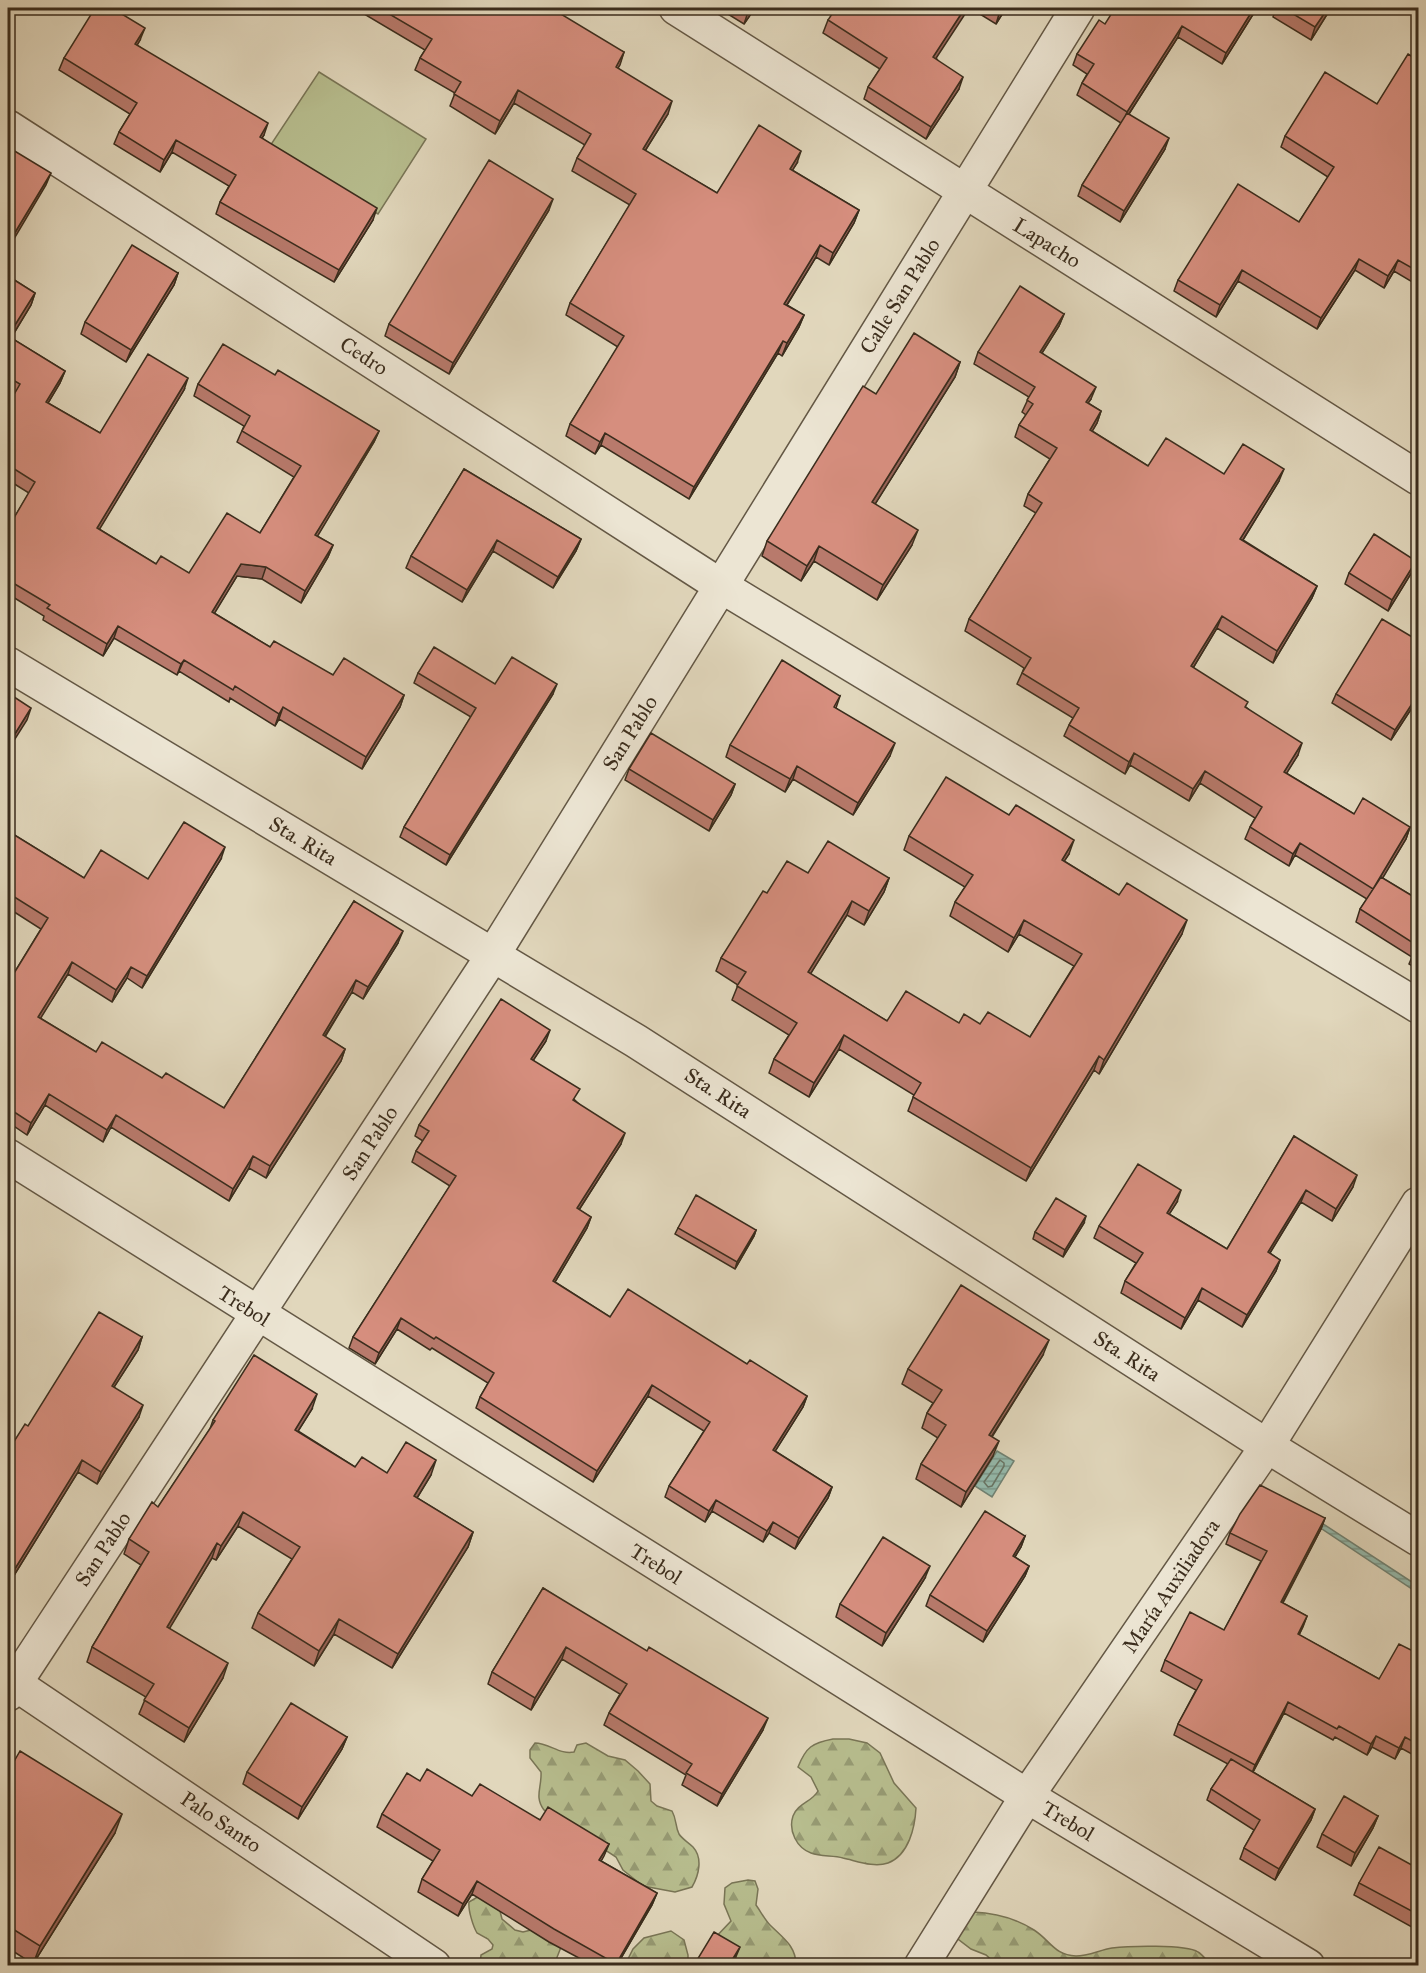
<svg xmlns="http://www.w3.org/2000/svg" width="1426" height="1973" font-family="'IM FELL Great Primer',serif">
<defs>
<pattern id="forest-firs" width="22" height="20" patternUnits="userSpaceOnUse" patternTransform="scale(1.5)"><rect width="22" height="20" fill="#b7bd8e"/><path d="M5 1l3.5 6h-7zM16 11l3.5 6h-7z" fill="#969a73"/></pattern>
<pattern id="water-rules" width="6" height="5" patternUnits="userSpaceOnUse" patternTransform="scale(1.5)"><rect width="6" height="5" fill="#95baac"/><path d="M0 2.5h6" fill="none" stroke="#7b988b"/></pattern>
</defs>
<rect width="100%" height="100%" fill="#e1d7bc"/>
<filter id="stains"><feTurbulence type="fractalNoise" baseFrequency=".00333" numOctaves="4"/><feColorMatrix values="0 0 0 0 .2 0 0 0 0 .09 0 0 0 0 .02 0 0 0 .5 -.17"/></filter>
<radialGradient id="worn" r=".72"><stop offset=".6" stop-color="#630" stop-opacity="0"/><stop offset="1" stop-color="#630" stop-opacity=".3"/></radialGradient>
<path fill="#b7bd8e" stroke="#797556" stroke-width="1.5" d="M319 72 426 139 378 214 268 149Z"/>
<path fill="url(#forest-firs)" stroke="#797556" stroke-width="1.5" d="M833 1739H849L867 1743 880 1753 894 1783 916 1808C915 1827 909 1855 888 1863 874 1868 857 1861 843 1858 833 1855 821 1857 811 1853 797 1848 788 1831 793 1816 798 1803 812 1802 818 1791L811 1777 798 1767C806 1747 812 1743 833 1739Z
M535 1743C549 1743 560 1755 574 1752L577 1745 586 1743 608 1756 625 1760 638 1771 650 1784 651 1801 657 1806 672 1811C677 1820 675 1826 679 1834 682 1839 688 1842 693 1847 703 1858 699 1875 692 1887L675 1892 643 1886 623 1870 616 1857 544 1810C534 1797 542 1787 541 1772L530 1758V1750Z
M748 1880 755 1881 758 1889 756 1905C761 1912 765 1920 770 1925 783 1938 796 1946 796 1965H733L718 1955 713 1940 731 1921 724 1904 725 1888 732 1883Z
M479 1896 499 1907 502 1919 515 1930 523 1932 531 1930 563 1942 554 1965H480L481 1955 492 1949 493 1945 488 1939 477 1933C473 1926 468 1910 469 1902Z
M973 1912C994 1913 1017 1919 1034 1930 1051 1941 1054 1955 1076 1956 1088 1956 1100 1950 1112 1948 1127 1946 1186 1944 1198 1952 1203 1955 1207 1961 1211 1965H997L986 1955 971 1949 954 1936Z
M671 1931 684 1940 688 1955V1965H625L633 1949 644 1938Z"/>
<path fill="url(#water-rules)" stroke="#718273" stroke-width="1.5" d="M997 1451 1014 1461 992 1497 975 1486Z
M1279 1495 1418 1586V1593L1277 1499Z"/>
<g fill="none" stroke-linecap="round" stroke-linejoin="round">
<path stroke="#687464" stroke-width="1.5" d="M1000 1460 1004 1463V1466L992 1486 988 1487 984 1482Z"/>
<defs>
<path id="minor" d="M676 8 1418 478
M1078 8 721 586 1418 1006
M8 664 636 1041 1267 1446 1418 1539
M8 1156 1027 1796 1308 1966
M8 1679 434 1966
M921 1966 1027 1796 1267 1446 1418 1204"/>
<path id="tertiary" d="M8 127 721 586 493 955 8 1694"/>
</defs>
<use href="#minor" stroke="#645845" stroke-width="36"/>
<use href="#tertiary" stroke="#645845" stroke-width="36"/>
<use href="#minor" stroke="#ece5d3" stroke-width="33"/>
<use href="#tertiary" stroke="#ece5d3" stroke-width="33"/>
</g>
<path fill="#b87a6c" stroke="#3b2d1d" stroke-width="1.5" d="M354 8H506L624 52 618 68 668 114 645 151 717 193 797 163 792 170 859 210 854 223 829 265 816 257 787 305 804 315 799 327 782 356 778 353 689 499 601 445 595 454 566 436 570 424 618 347 566 315 570 303 630 205 572 171 577 158 585 145 514 103 495 134 450 106 455 93 415 70 420 58 425 50Z
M718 8H755L744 24Z
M970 8H1006L996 24Z
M1257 8 1222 64 1178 37 1129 114 1165 149 1120 222 1078 196 1082 185 1121 123 1077 95 1082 83 1087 74 1073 65 1077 54 1105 24Z
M1276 8H1331L1311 40 1273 17Z
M828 20 936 58 959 89 926 139 864 99 868 87 880 69 823 33Z
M140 40 137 45 264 135 262 138 373 220 334 282 216 214 220 202 229 186 172 152 160 172 114 144 119 132 130 114 59 70 64 58Z
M1419 61V286L1394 271 1384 288 1355 270 1317 329 1238 281 1216 317 1174 291 1178 280 1299 222 1328 177 1281 147 1285 136 1377 104Z
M549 210 449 374 385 336 389 324Z
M178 273 174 285 126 362 81 334 85 322Z
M8 276 35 293 31 305 11 338 65 371 60 383 48 403 100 433 184 390 99 529 156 564 189 573 260 533 294 477 237 442 244 426 194 396 198 384 275 375 379 431 374 442 317 536 333 545 328 557 301 603 262 579 237 576 214 613 270 647 333 675 404 695 400 707 362 769 279 719 275 726 230 698 229 702 179 671 177 675 114 638 103 656 43 620 44 616 8 594V528L29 493 8 480V405L14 395 8 391Z
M1064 314 1059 326 1042 353 1091 399 1088 403 1101 411 1097 423 1092 431 1148 466 1279 481 1243 540 1317 586 1312 598 1273 663 1217 628 1193 668 1246 707 1298 755 1286 773 1354 814 1410 827 1406 839 1382 878 1419 900V970L1409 964 1412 957 1356 922 1360 909 1367 899 1295 855 1289 866 1245 839 1250 827 1255 818 1200 783 1189 801 1130 765 1125 774 1064 736 1069 725 1073 718 1017 684 1022 673 1024 668 965 631 969 619 1036 513 1024 506 1028 494 1050 459 1015 437 1019 425 1026 415 1022 412 1029 397 974 364 978 352Z
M960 362 955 377 875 504 912 545 877 600 814 561 801 581 762 556 767 541 876 394Z
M1419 431V443L1415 440Z
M464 469 581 539 576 551 553 588 493 551 462 602 406 568 411 556Z
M1416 561 1412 572 1388 611 1345 584 1349 573Z
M1419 641V697L1391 740 1332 703 1336 694Z
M418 673 495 684 553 694 446 865 400 837 404 827 471 717 414 683Z
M840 696 836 708 890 756 853 815 793 779 785 792 726 757 730 745Z
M629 769 735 784 731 795 709 831 625 780Z
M8 831 84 878 148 879 221 859 142 988 127 978 112 1002 68 974 40 1018 96 1052 162 1078 224 1108 354 901 398 943 363 999 352 992 325 1037 345 1049 341 1061 266 1178 249 1168 229 1201 111 1127 103 1142 45 1105 27 1135 8 1122V983L41 929 8 908Z
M909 836 1069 854 1064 861 1182 934 1099 1074 1094 1070 1026 1181 908 1111 914 1095 839 1049 809 1097 769 1073 774 1059 789 1035 732 1000 738 985 716 971 721 958 767 893 808 873 889 878 884 892 864 925 847 915 810 974 887 1021 980 1024 1030 1037 1074 966 1019 934 1008 952 950 916 955 902 965 887 904 850Z
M546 1041 533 1060 621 1144 579 1210 591 1217 587 1228 555 1282 610 1317 747 1364 807 1396 803 1407 775 1451 832 1487 828 1498 795 1549 769 1533 763 1542 712 1511 705 1522 665 1497 669 1486 704 1431 648 1396 593 1482 476 1408 480 1397 488 1383 432 1348 430 1350 397 1329 375 1364 349 1348 353 1337 450 1186 412 1162 416 1151 423 1141 415 1136 419 1125Z
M1294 1136 1353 1187 1332 1221 1301 1202 1270 1253 1280 1260 1276 1271 1242 1327 1198 1300 1181 1329 1121 1293 1125 1281 1136 1263 1094 1238 1099 1226 1177 1202 1169 1214 1227 1249Z
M1084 1223 1063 1257 1033 1239 1035 1232Z
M678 1228 756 1230 754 1236 735 1269 675 1234Z
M142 1337 138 1350 114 1387 139 1417 97 1484 78 1472 8 1585V1451L28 1426Z
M1043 1355 992 1437 993 1456 961 1507 916 1479 921 1464 938 1438 922 1428 927 1413 933 1403 902 1384 908 1369Z
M312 1409 298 1431 355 1467 387 1473 431 1475 417 1498 473 1532 468 1547 392 1668 334 1634 314 1666 252 1628 258 1613 292 1559 238 1526 216 1560 212 1558 169 1628 223 1678 184 1742 139 1714 146 1697 87 1662 92 1647 141 1565 124 1554 129 1539 158 1507 210 1429 213 1420Z
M1325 1518 1321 1529 1283 1603 1307 1616 1299 1635 1379 1679 1419 1654V1758L1401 1748 1395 1759 1372 1747 1367 1755 1335 1737 1333 1740 1284 1713 1253 1772 1315 1809 1311 1820 1275 1880 1240 1859 1244 1848 1254 1830 1207 1800 1211 1789 1228 1764 1174 1735 1178 1724 1196 1690 1161 1671 1165 1660 1224 1630 1261 1561 1226 1544 1230 1533Z
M1025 1536 1021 1547 1015 1557 1029 1566 1025 1576 983 1642 926 1606 930 1595Z
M925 1578 882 1646 836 1617 840 1604Z
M543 1588 763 1730 717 1806 682 1785 686 1775 604 1725 609 1713 620 1694 562 1659 531 1710 488 1684 492 1672Z
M347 1737 342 1749 298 1819 243 1784 247 1772Z
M8 1772 115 1833 33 1964 8 1948Z
M420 1781 472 1796 609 1844 601 1861 657 1893 652 1905 617 1965H592L549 1942 472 1894 458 1916 418 1892 422 1879 433 1861 377 1827 382 1814Z
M1378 1816 1373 1828 1351 1866 1317 1847 1322 1834Z
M1419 1869V1931L1354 1895 1359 1883Z"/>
<path fill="#966358" stroke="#3b2d1d" stroke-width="1.5" d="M751 8H755L744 24 748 12Z
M965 8H969L929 69 933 57Z
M1003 8H1006L996 24 1000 11Z
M1254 8H1257L1222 64 1226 53Z
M1328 8H1331L1311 40 1315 27Z
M1182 26 1178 37 1123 123 1127 112Z
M145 28 140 40 131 56 135 44Z
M624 52 620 65 611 79 616 67Z
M963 77 959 89 926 139 931 127Z
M518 90 514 103 495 134 500 121Z
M672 101 668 114 638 162 643 149Z
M268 123 264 135 255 149 260 137Z
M1169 138 1165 149 1120 222 1124 211Z
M176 140 172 152 160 172 164 160Z
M801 151 797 163 786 181 790 169Z
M51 173 46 185 8 249V244Z
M553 199 549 210 449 374 453 363Z
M377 208 373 220 334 282 339 270Z
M859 210 854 223 829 265 833 253Z
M820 245 816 257 780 316 784 304Z
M1359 259 1355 270 1317 329 1321 318Z
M1398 260 1394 271 1384 288 1388 276Z
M1242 270 1238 281 1216 317 1220 305Z
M178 273 174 285 126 362 131 350Z
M35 293 31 305 8 343V336Z
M1064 314 1059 326 1035 364 1040 352Z
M804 315 799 327 782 356 787 343Z
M783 341 778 353 689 499 694 487Z
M960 362 955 377 867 517 872 502Z
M65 371 60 383 42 413 46 402Z
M188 378 184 390 93 540 97 528Z
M1096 387 1091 399 1081 413 1086 402Z
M1101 411 1097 423 1086 442 1090 430Z
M379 431 374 442 311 547 315 535Z
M605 433 601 445 595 454 600 442Z
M1284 469 1279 481 1236 551 1240 539Z
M918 530 912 545 877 600 883 585Z
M581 539 576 551 553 588 558 577Z
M497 540 493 551 462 602 467 590Z
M333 545 328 557 301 603 305 591Z
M819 546 814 561 801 581 807 566Z
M1416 561 1412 572 1388 611 1392 600Z
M241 564 266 567 262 579 237 576 208 624 212 612Z
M1317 586 1312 598 1273 663 1277 651Z
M1222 616 1217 628 1187 678 1191 666Z
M118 626 114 638 103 656 107 644Z
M184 660 179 671 177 675 181 664Z
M557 684 553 694 446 865 450 855Z
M1419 693V697L1391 740 1395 730Z
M404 695 400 707 362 769 366 757Z
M283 707 279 719 275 726 279 714Z
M31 708 27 720 8 750V745Z
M895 743 890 756 853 815 858 803Z
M1302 743 1298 755 1280 784 1284 772Z
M1134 753 1130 765 1125 774 1129 762Z
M797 766 793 779 785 792 790 779Z
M1205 771 1200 783 1189 801 1193 789Z
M735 784 731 795 709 831 713 820Z
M1410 827 1406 839 1369 901 1373 889Z
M1074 840 1069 854 1056 874 1062 860Z
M1300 843 1295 855 1289 866 1293 854Z
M225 847 221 859 142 988 147 976Z
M889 878 884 892 864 925 869 911Z
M852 901 847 915 803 986 808 972Z
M1024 920 1019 934 1008 952 1014 938Z
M1187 920 1182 934 1099 1074 1104 1060Z
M403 931 398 943 363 999 368 987Z
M72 962 68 974 34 1029 38 1017Z
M131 967 127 978 112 1002 116 990Z
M356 980 352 992 318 1047 323 1035Z
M550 1030 546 1041 527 1070 531 1059Z
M844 1035 839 1049 809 1097 814 1083Z
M345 1049 341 1061 266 1178 270 1166Z
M1099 1056 1094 1070 1026 1181 1031 1168Z
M49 1094 45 1105 27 1135 31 1123Z
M116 1115 111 1127 103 1142 107 1130Z
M625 1133 621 1144 573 1219 577 1208Z
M253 1156 249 1168 229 1201 233 1189Z
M1357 1175 1353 1187 1332 1221 1336 1209Z
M1181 1190 1177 1202 1163 1224 1167 1213Z
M1306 1190 1301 1202 1263 1264 1268 1252Z
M1086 1216 1084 1223 1063 1257 1065 1250Z
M591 1217 587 1228 549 1292 553 1281Z
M756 1230 754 1236 735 1269 737 1262Z
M1280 1260 1276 1271 1242 1327 1247 1315Z
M1202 1288 1198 1300 1181 1329 1185 1318Z
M401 1318 397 1329 375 1364 379 1353Z
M142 1337 138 1350 107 1398 112 1386Z
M1049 1340 1043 1355 983 1450 989 1435Z
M652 1385 648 1396 593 1482 597 1471Z
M317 1394 312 1409 290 1444 295 1430Z
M807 1396 803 1407 769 1461 773 1450Z
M143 1405 139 1417 97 1484 101 1472Z
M999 1441 993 1456 961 1507 966 1492Z
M82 1460 78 1472 8 1585V1580Z
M436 1460 431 1475 409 1511 414 1496Z
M832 1487 828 1498 795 1549 799 1538Z
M716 1500 712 1511 705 1522 709 1511Z
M243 1512 238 1526 216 1560 221 1546Z
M1325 1518 1321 1529 1277 1613 1281 1602Z
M773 1522 769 1533 763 1542 767 1531Z
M473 1532 468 1547 392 1668 398 1654Z
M1025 1536 1021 1547 1009 1566 1013 1556Z
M217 1543 212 1558 162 1641 167 1627Z
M930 1566 925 1578 882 1646 886 1633Z
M1029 1566 1025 1576 983 1642 987 1631Z
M1307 1616 1303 1627 1294 1645 1298 1634Z
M339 1619 334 1634 314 1666 319 1651Z
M566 1647 562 1659 531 1710 535 1698Z
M228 1663 223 1678 184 1742 189 1728Z
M1288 1702 1284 1713 1251 1776 1255 1765Z
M768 1718 763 1730 717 1806 722 1794Z
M1376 1736 1372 1747 1367 1755 1371 1744Z
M347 1737 342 1749 298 1819 302 1807Z
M1405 1737 1401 1748 1395 1759 1399 1748Z
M1315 1809 1311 1820 1275 1880 1279 1869Z
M122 1814 115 1833 33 1964 40 1946Z
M1378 1816 1373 1828 1351 1866 1355 1853Z
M609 1844 604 1856 595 1872 599 1860Z
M477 1881 472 1894 458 1916 463 1904Z
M657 1893 652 1905 617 1965H615Z
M740 1947 735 1959 732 1965H729Z"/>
<path fill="#d68e7e" stroke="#3b2d1d" stroke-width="1.5" d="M95 8H112L145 28 135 44 268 123 260 137 377 208 339 270 220 202 236 175 176 140 164 160 119 132 137 103 64 58Z
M379 8H506L509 9 510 8H551L624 52 616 67 672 101 643 149 717 193 759 125 801 151 790 169 859 210 833 253 820 245 784 304 804 315 787 343 783 341 694 487 605 433 600 442 570 424 624 336 570 303 636 194 577 158 591 134 518 90 500 121 454 94 461 82 420 58 432 39Z
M741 8H751L748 12Z
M836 8H965L933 57 963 77 931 127 868 87 887 58 828 20Z
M994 8H1003L1000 11Z
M1115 8H1254L1226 53 1182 26 1127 112 1082 83 1094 64 1077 54 1099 20 1105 24Z
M1283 8H1328L1315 27Z
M1408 54 1419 61V272L1398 260 1388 276 1359 259 1321 318 1242 270 1220 305 1178 280 1238 184 1299 222 1334 167 1285 136 1325 72 1377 104Z
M1127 113 1169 138 1124 211 1082 185Z
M8 147 51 173 8 244Z
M489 160 553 199 453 363 389 324Z
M132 245 178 273 131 350 85 322Z
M8 276 35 293 8 336 65 371 46 402 100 433 148 354 188 378 97 528 156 564 161 556 189 573 227 513 260 533 301 466 242 431 250 416 198 384 223 344 275 375 278 370 379 431 315 535 333 545 305 591 266 567 241 564 212 612 270 647 274 641 333 675 344 658 404 695 366 757 283 707 279 714 235 686 233 690 184 660 181 664 118 626 107 644 47 608 50 605 8 580V528L35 482 8 465V405L20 384 8 377Z
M1020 286 1064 314 1040 352 1096 387 1086 402 1101 411 1090 430 1148 466 1166 438 1224 474 1243 444 1284 469 1240 539 1317 586 1277 651 1222 616 1191 666 1248 702 1245 707 1302 743 1284 772 1354 814 1363 798 1410 827 1373 889 1300 843 1293 854 1250 827 1262 807 1205 771 1193 789 1134 753 1129 762 1069 725 1079 708 1022 673 1031 658 969 619 1042 503 1028 494 1057 448 1019 425 1033 404 1027 400 1035 387 978 352Z
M914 333 960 362 872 502 918 530 883 585 819 546 807 566 767 541 863 386 876 394Z
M464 469 581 539 558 577 497 540 467 590 411 556Z
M1374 534 1416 561 1392 600 1349 573Z
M1382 619 1419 641V693L1395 730 1336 694Z
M434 647 495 684 512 657 557 684 450 855 404 827 476 708 418 673Z
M782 660 840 696 834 707 895 743 858 803 797 766 790 779 730 745Z
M8 693 31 708 8 745Z
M651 733 735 784 713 820 629 769Z
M946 777 1009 815 1016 805 1074 840 1062 860 1119 895 1127 883 1187 920 1104 1060 1099 1056 1031 1168 913 1097 921 1083 844 1035 814 1083 774 1059 797 1023 737 986 746 972 721 958 763 891 767 893 787 861 808 873 828 841 889 878 869 911 852 901 808 972 887 1021 906 991 959 1023 964 1014 980 1024 988 1012 1030 1037 1082 954 1024 920 1014 938 955 902 973 875 909 836Z
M184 822 225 847 147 976 131 967 116 990 72 962 38 1017 96 1052 102 1042 162 1078 166 1073 224 1108 354 901 403 931 368 987 356 980 323 1035 345 1049 270 1166 253 1156 233 1189 116 1115 107 1130 49 1094 31 1123 8 1108V983L48 918 8 893V831L84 878 101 850 148 879Z
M1381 877 1419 900V955L1414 952 1418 946 1360 909Z
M501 999 550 1030 531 1059 580 1089 573 1100 625 1133 577 1208 591 1217 553 1281 610 1317 628 1289 747 1364 750 1360 807 1396 773 1450 832 1487 799 1538 773 1522 767 1531 716 1500 709 1511 669 1486 710 1422 652 1385 597 1471 480 1397 494 1373 436 1337 434 1339 401 1318 379 1353 353 1337 456 1176 416 1151 429 1131 419 1125Z
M1294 1136 1357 1175 1336 1209 1306 1190 1268 1252 1280 1260 1247 1315 1202 1288 1185 1318 1125 1281 1143 1253 1099 1226 1138 1164 1181 1190 1167 1213 1227 1249Z
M696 1195 756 1230 737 1262 678 1228Z
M1056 1198 1086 1216 1065 1250 1035 1232Z
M961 1285 1049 1340 989 1435 999 1441 966 1492 921 1464 946 1425 927 1413 942 1390 908 1369Z
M99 1312 142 1337 112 1386 143 1405 101 1472 82 1460 8 1580V1451L25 1424 28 1426Z
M254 1355 317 1394 295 1430 355 1467 362 1457 387 1473 406 1442 436 1460 414 1496 473 1532 398 1654 339 1619 319 1651 258 1613 300 1547 243 1512 221 1546 217 1543 167 1627 228 1663 189 1728 144 1700 154 1684 92 1647 149 1552 129 1539 152 1502 158 1507 215 1421 213 1420Z
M1260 1485 1325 1518 1281 1602 1307 1616 1298 1634 1379 1679 1399 1644 1419 1654V1745L1405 1737 1399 1748 1376 1736 1371 1744 1339 1726 1337 1729 1288 1702 1255 1765 1178 1724 1202 1680 1165 1660 1190 1612 1224 1630 1267 1551 1230 1533 1240 1514Z
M985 1511 1025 1536 1013 1556 1029 1566 987 1631 930 1595Z
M883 1537 930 1566 886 1633 840 1604Z
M543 1588 647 1651 649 1647 768 1718 722 1794 686 1773 692 1764 609 1713 627 1684 566 1647 535 1698 492 1672Z
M291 1703 347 1737 302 1807 247 1772Z
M20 1751 122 1814 40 1946 8 1926V1772Z
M1231 1759 1315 1809 1279 1869 1244 1848 1260 1820 1211 1789Z
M427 1769 472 1796 480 1784 540 1820 548 1807 609 1844 599 1860 657 1893 616 1964 554 1929 477 1881 463 1904 422 1879 440 1850 382 1814 407 1773 420 1781Z
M1344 1796 1378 1816 1355 1853 1322 1834Z
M1379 1847 1419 1869V1915L1359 1883Z
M714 1932 740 1947 729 1965H694Z"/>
<g text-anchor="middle" stroke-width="4.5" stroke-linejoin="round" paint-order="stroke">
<g font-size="21" fill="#3b2d1d" stroke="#ece5d3">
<text transform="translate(1047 243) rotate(32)" y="7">Lapacho</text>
<text transform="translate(900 296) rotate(-58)" y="7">Calle San Pablo</text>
<text transform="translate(364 356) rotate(33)" y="7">Cedro</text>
<text transform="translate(630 733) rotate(-58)" y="7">San Pablo</text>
<text transform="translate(303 841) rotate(31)" y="7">Sta. Rita</text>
<text transform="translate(718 1093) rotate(33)" y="7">Sta. Rita</text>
<text transform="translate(370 1143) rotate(-57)" y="7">San Pablo</text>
<text transform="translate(244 1306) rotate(32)" y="7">Trebol</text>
<text transform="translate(1127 1356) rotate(33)" y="7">Sta. Rita</text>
<text transform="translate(103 1549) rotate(-57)" y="7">San Pablo</text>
<text transform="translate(656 1564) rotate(32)" y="7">Trebol</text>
<text transform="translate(1171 1586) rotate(-56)" y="7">María Auxiliadora</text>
<text transform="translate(1068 1821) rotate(31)" y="7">Trebol</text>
<text transform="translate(221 1822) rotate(34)" y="7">Palo Santo</text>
</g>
</g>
<rect width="1426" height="1973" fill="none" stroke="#e1d7bc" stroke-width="30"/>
<rect x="9" y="9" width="1408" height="1955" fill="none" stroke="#3b2d1d" stroke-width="3"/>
<rect x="15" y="15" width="1396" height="1943" fill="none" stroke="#3b2d1d" stroke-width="1.5"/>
<rect width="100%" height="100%" filter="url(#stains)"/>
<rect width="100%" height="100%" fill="url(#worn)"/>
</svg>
